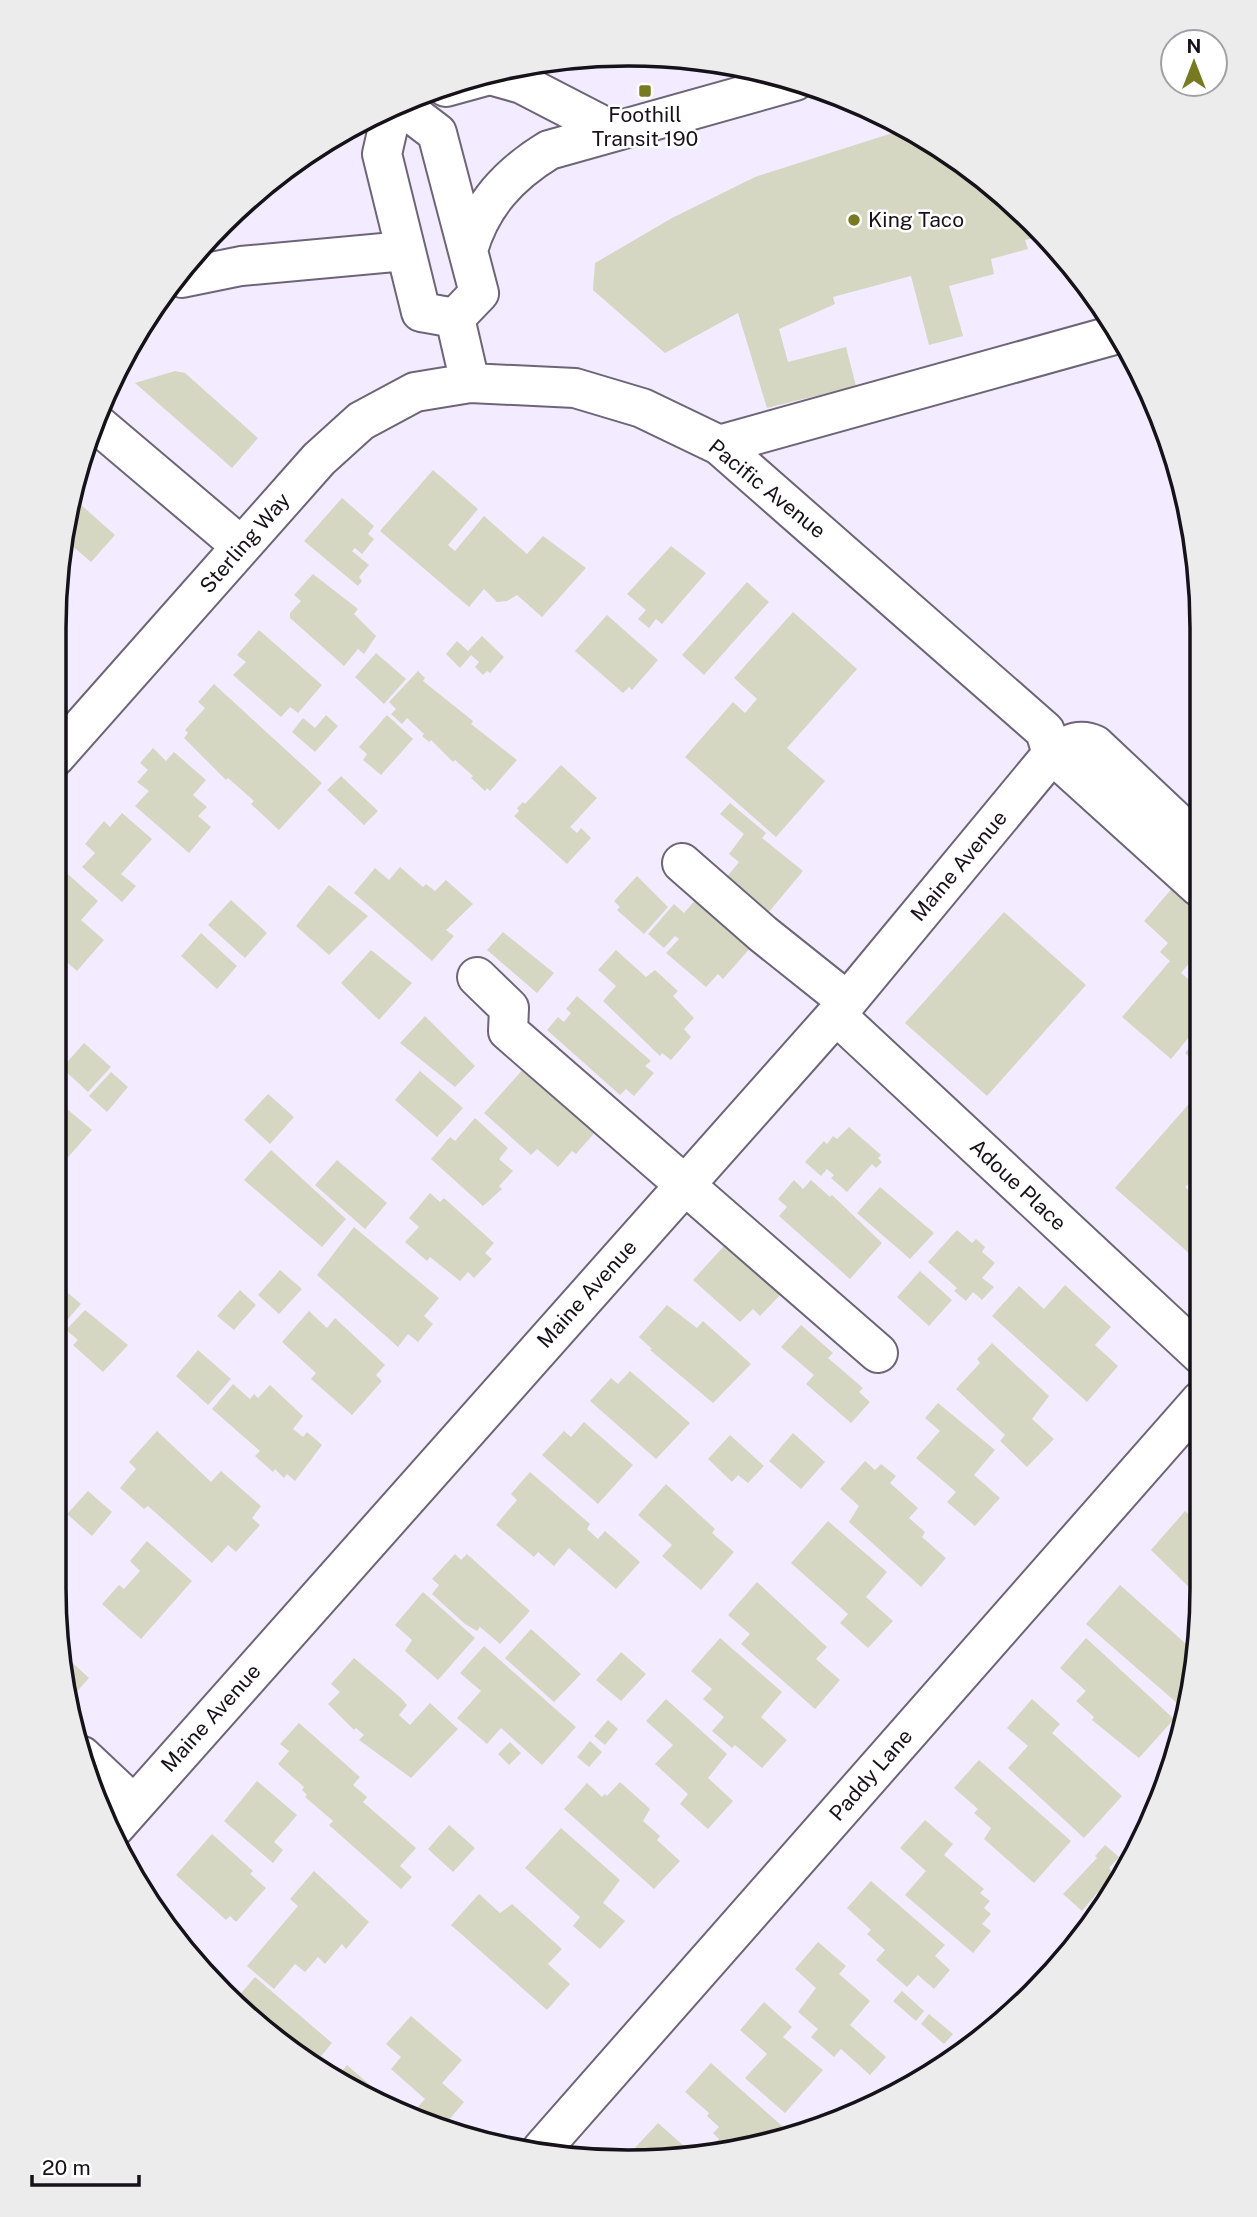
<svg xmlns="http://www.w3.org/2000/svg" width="1257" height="2217" font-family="'Public Sans',sans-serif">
<rect width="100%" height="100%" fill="#f3ebff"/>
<path fill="#d5d7c2" d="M908 128 1034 222 1045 235 1025 240 1028 249 991 259 994 274 949 286 963 336 929 345 911 276 833 297 835 304 779 329 788 362 846 347 856 386 767 408 738 313 665 353 593 290 595 263 672 218 755 177Z
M175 371 185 373 258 438 232 468 135 383Z
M433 470 478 509 448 545 455 551 484 516 527 554 543 536 586 568 542 617 517 595 507 601 497 602 484 589 469 607 380 531Z
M71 496 115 535 91 562 64 539Z
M342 498 374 526 368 534 374 539 362 554 355 548 352 551 369 565 359 577 362 581 358 586 304 541Z
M671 546 706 573 662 624 656 619 649 628 638 619 646 610 627 594Z
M313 574 358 609 354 614 376 636 364 654 358 649 344 666 290 618V613L301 601 294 595Z
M747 582 769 602 704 675 682 655Z
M793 612 857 669 787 748 825 781 776 837 685 757 733 702 745 713 757 699 734 678Z
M607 615 658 660 632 690 629 687 623 693 575 651Z
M259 630 322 685 298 713 290 707 281 717 233 675 246 662 237 655Z
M482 636 504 657 490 673 487 671 483 675 475 667 479 662 471 655 460 668 446 654 457 641 468 651Z
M376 653 406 679 384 704 355 677Z
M418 671 425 678 423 681 473 721 471 724 517 760 490 791 487 788 485 791 471 778 473 776 455 760 453 762 431 740 429 742 422 736 424 734 407 718 402 724 391 714 396 709 389 702Z
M214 684 322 783 279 830 251 804 254 801 228 778 226 780 184 738 188 733 185 730 205 708 198 702Z
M326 715 338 726 315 752 292 732 303 718 315 728Z
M387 715 413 739 381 775 363 760 367 754 359 747Z
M153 748 166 761 174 752 206 780 193 795 207 807 198 816 211 827 189 853 135 806 149 791 137 782 148 770 140 763Z
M561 765 597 798 570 827 577 833 581 828 591 838 567 864 514 816 519 811 517 808 523 802 525 804Z
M341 776 378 811 364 825 327 790Z
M730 803 766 833 762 838 803 871 768 913 726 878 739 862 729 854 744 834 720 814Z
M122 813 152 839 121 874 136 886 122 902 82 867 95 853 85 844 104 821 110 827Z
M400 867 423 887 426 884 435 891 446 880 473 904 446 930 454 936 432 961 354 893 375 868 389 880Z
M61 868 98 901 81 920 104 940 77 971 55 952V875Z
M637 876 668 907 644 934 617 910 620 907 614 901Z
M329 885 368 916 329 955 296 926Z
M1174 886 1199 907V957H1194L1181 973 1199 988 1200 1032 1194 1031 1171 1059 1122 1017 1170 961 1160 952 1168 943 1144 921Z
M698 897 753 945 723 979 718 974 706 987 666 953 679 939 675 936 664 948 648 934 674 904 684 913Z
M231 900 267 933 245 958 208 925Z
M1004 912 1086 985 987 1096 905 1023Z
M503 932 554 973 537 993 487 950Z
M201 933 237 966 217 989 181 956Z
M371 950 412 983 379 1020 341 983Z
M616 950 646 977 655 970 678 991 673 996 694 1018 684 1029 691 1037 671 1060 662 1053 660 1056 603 1001 616 986 598 970Z
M577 996 651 1061 645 1066 654 1073 634 1096 626 1089 620 1095 547 1030 558 1017 564 1022 571 1013 566 1009Z
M425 1016 475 1066 455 1087 400 1043Z
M1200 1034V1066L1185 1053Z
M84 1043 111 1067 88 1092 62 1068Z
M525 1067 597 1130 576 1154 572 1151 558 1167 537 1149 531 1155 484 1113Z
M420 1071 463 1108 437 1137 395 1100Z
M111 1072 128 1087 107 1112 89 1096Z
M268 1094 294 1117 270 1144 244 1120Z
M1195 1097 1200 1101V1175L1185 1187 1200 1200 1199 1262 1115 1188Z
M67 1109 92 1130 55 1172V1122Z
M475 1118 508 1148 499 1159 513 1171 499 1186 502 1189 483 1206 431 1159 450 1137 455 1141Z
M849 1127 881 1155 878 1158 882 1162 876 1168 872 1164 847 1192 831 1178 834 1175 827 1169 821 1176 805 1162 824 1141 827 1144 833 1136 837 1139Z
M271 1150 346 1219 322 1247 244 1180Z
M337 1160 387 1203 365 1229 315 1185Z
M794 1180 803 1189 811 1180 830 1197 832 1195 882 1243 850 1279 779 1216 787 1207 778 1199Z
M880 1187 934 1233 910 1259 857 1213Z
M430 1193 440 1202 444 1198 494 1243 485 1253 492 1259 474 1278 468 1272 460 1281 430 1257 427 1261 405 1242 419 1227 409 1218Z
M354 1227 439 1298 424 1316 433 1324 418 1342 408 1334 398 1347 317 1275Z
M957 1230 972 1243 976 1239 985 1247 982 1252 995 1263 982 1278 994 1287 982 1300 973 1292 966 1301 954 1291 957 1288 928 1262Z
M725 1245 764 1281 767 1278 776 1286 774 1289 780 1295 760 1316 753 1309 740 1322 693 1280Z
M280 1270 302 1289 279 1314 258 1295Z
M920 1271 952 1300 929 1326 897 1297Z
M1065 1285 1111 1327 1095 1345 1118 1366 1087 1402 992 1316 1019 1286 1044 1309Z
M240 1290 256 1305 234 1330 217 1316Z
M68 1293 81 1304 55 1334V1309Z
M667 1305 697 1328 703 1321 751 1364 713 1403 650 1350 652 1349 639 1337Z
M85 1310 128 1345 103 1372 73 1345 78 1340 66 1330Z
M309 1311 327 1328 335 1318 385 1365 376 1375 382 1381 352 1415 311 1379 316 1373 282 1342Z
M801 1325 833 1353 828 1358 863 1388 859 1392 870 1402 851 1423 806 1384 814 1375 781 1347Z
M992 1343 1049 1396 1032 1419 1054 1439 1027 1467 1000 1441 1005 1435 956 1389 980 1363 977 1359Z
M198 1350 231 1379 208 1405 176 1376Z
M630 1371 690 1423 656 1459 590 1401 611 1378 618 1384Z
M233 1384 250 1399 254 1394 258 1398 270 1385 303 1416 293 1429 303 1437 307 1432 322 1445 295 1481 287 1474 284 1478 275 1469 273 1472 255 1456 260 1451 212 1409Z
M938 1403 995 1450 974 1475 1000 1498 975 1526 947 1502 956 1492 916 1458 940 1431 925 1418Z
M584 1422 633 1465 598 1504 542 1455 564 1431 571 1437Z
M157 1431 211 1482 221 1471 261 1506 252 1518 260 1525 236 1552 228 1545 212 1563 148 1506 144 1509 120 1488 136 1469 129 1462Z
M793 1433 825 1462 801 1489 769 1461Z
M730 1435 764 1466 748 1483 738 1475 732 1482 708 1459Z
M865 1461 875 1470 881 1464 896 1476 890 1483 918 1508 909 1518 925 1532 922 1537 946 1558 921 1587 849 1522 859 1506 840 1489Z
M530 1472 590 1524 587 1529 598 1539 605 1531 640 1562 616 1589 569 1548 554 1566 538 1552 534 1557 496 1525 517 1500 511 1494Z
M666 1484 715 1529 712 1533 734 1552 701 1590 662 1556 672 1545 638 1515Z
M88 1491 112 1512 92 1536 67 1514Z
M1185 1511 1201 1525V1599L1151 1550Z
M828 1521 887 1572 866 1597 893 1621 868 1648 840 1623 848 1614 791 1563Z
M147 1541 192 1581 141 1639 102 1604 119 1585 124 1589 140 1571 130 1561Z
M455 1554 461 1560 467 1554 530 1611 500 1644 480 1627 477 1631 465 1624 432 1594 439 1585 432 1579Z
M757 1582 827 1647 816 1659 840 1680 815 1709 741 1644 750 1634 728 1615Z
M1120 1585 1195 1652 1187 1662 1193 1667 1185 1710 1086 1624Z
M423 1592 475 1638 438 1680 405 1651 412 1640 395 1625Z
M531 1629 581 1674 554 1702 505 1658Z
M720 1638 782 1692 761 1717 787 1740 762 1768 735 1745 732 1748 712 1731 724 1717 703 1699 712 1689 691 1671Z
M1086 1638 1174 1719 1139 1758 1092 1720 1094 1717 1076 1701 1086 1691 1060 1668Z
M484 1646 576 1727 542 1765 501 1728 487 1744 457 1718 481 1691 460 1673Z
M621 1652 646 1674 621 1701 596 1680Z
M65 1656 89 1678 72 1697Z
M354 1658 401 1698 407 1705 399 1715 410 1725 430 1703 458 1729 411 1778 359 1740 364 1735 356 1728 354 1730 328 1704 340 1692 331 1684Z
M666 1699 727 1754 708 1778 733 1801 708 1829 680 1804 688 1794 655 1764 673 1745 646 1721Z
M1032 1699 1060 1724 1052 1733 1122 1796 1084 1838 1008 1768 1028 1746 1007 1728Z
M608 1720 618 1729 605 1745 594 1736Z
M299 1723 360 1777 353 1785 367 1797 363 1802 416 1848 400 1866 412 1877 401 1889 329 1825 333 1821 305 1797 307 1795 302 1790 304 1787 278 1764 289 1751 280 1744Z
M590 1741 602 1752 589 1767 577 1757Z
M510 1742 521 1753 509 1765 498 1754Z
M979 1760 1071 1841 1034 1883 984 1839 991 1828 974 1813 978 1809 954 1788Z
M257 1781 297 1815 274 1842 283 1850 273 1863 224 1821Z
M620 1782 650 1809 643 1821 660 1836 657 1840 680 1861 654 1889 564 1809 587 1783 602 1797 605 1794 607 1796Z
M925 1820 953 1844 944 1855 984 1889 980 1893 990 1901 984 1908 991 1914 982 1924 991 1931 973 1953 905 1895 926 1871 900 1848Z
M449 1825 475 1848 453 1872 428 1849Z
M561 1828 620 1880 603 1903 625 1921 600 1949 573 1926 580 1917 525 1868Z
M212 1834 253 1871 250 1874 266 1888 236 1922 230 1916 226 1920 176 1875Z
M1105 1845 1119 1857 1109 1868 1114 1873 1082 1911 1063 1894 1097 1858 1095 1856Z
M314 1871 369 1922 346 1949 342 1944 325 1964 318 1957 305 1972 295 1964 274 1989 247 1966 298 1906 290 1899Z
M871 1881 945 1945 935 1956 950 1970 934 1989 918 1975 907 1987 876 1960 885 1950 867 1934 871 1930 847 1908Z
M479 1894 500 1913 512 1904 562 1949 548 1964 570 1984 547 2010 451 1925Z
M818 1942 846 1966 839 1974 870 2001 850 2025 886 2057 870 2075 841 2049 834 2057 811 2037 818 2029 798 2012 816 1988 795 1969Z
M255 1977 332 2043 312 2067 237 1998Z
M902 1991 924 2011 916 2021 893 2001Z
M764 2002 792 2027 783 2037 823 2070 785 2113 745 2078 767 2054 740 2030Z
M929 2014 953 2034 944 2044 921 2024Z
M411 2016 462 2060 442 2083 464 2102 443 2127 428 2120 416 2109 425 2099 391 2069 401 2057 386 2044Z
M711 2063 790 2133 723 2148 716 2142 719 2139 713 2133 719 2127 707 2116 709 2113 685 2092Z
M347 2065 387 2100V2101L336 2078Z
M658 2123 694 2155 666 2162 642 2159 633 2150Z"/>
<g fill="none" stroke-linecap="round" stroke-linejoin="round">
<defs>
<path id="minor" d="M490 75 522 84 611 130
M393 106 382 154 421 312 455 318 479 293 437 133 399 104
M468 250C481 205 508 175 549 150L795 81
M182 278 241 266 405 251
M455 318 470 383
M97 424 241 546
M719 445 1118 334
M55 757 319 459 361 421 415 392 470 383 575 388 642 408 719 445 1045 731 1052 754 1199 887
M682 863 763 934 847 1001
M477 977 509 1008 508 1031 878 1353
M836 1015 1201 1355
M82 1756 134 1805
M114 1828 836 1015 1052 754C1068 745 1078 737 1095 745L1199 843
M542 2149 1201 1400"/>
<path id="major" d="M446 87 515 68"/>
</defs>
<use href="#minor" stroke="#6d6577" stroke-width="42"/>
<use href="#major" stroke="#6d6577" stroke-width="42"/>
<use href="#minor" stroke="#fff" stroke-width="38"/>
<use href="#major" stroke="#fff" stroke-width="38"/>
</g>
<g fill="#787a21" stroke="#fff" stroke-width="2.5">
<rect x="638" y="84" width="14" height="14" rx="3.5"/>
<circle cx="854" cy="220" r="7"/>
</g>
<g text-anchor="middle" stroke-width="5" stroke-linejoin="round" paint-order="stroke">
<g font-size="21" fill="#151219" stroke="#fff">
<text x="645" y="122">Foothill<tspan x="645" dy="24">Transit 190</tspan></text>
<text x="868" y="227" text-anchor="start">King Taco</text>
</g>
<g font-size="21" fill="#151219" stroke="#fff">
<text transform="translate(767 489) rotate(39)" y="7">Pacific Avenue</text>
<text transform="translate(245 543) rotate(-49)" y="7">Sterling Way</text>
<text transform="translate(959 866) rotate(-50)" y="7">Maine Avenue</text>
<text transform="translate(1018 1185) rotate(43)" y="7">Adoue Place</text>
<text transform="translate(587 1294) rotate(-48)" y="7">Maine Avenue</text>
<text transform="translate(211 1718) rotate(-48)" y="7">Maine Avenue</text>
<text transform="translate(871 1775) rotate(-49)" y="7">Paddy Lane</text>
</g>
</g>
<path d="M0 0H1257V2217H0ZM628 66H628A562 562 0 0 1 1190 628V1588A562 562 0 0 1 628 2150H628A562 562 0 0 1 66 1588V628A562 562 0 0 1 628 66Z" fill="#ececed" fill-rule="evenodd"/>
<path fill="none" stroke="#151219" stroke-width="3.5" d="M628 66H628A562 562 0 0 1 1190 628V1588A562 562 0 0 1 628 2150H628A562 562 0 0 1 66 1588V628A562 562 0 0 1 628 66Z"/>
<g transform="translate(1194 63)"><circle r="33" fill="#ffffff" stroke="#a1a0a3" stroke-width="2"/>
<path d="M0-5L12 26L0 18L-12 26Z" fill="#787a21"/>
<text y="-10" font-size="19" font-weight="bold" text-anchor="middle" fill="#151219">N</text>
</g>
<path d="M32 2175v10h107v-10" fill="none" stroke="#151219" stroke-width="3.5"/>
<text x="42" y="2175" font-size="21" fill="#151219" stroke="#ffffff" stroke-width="5" paint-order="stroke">20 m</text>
</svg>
